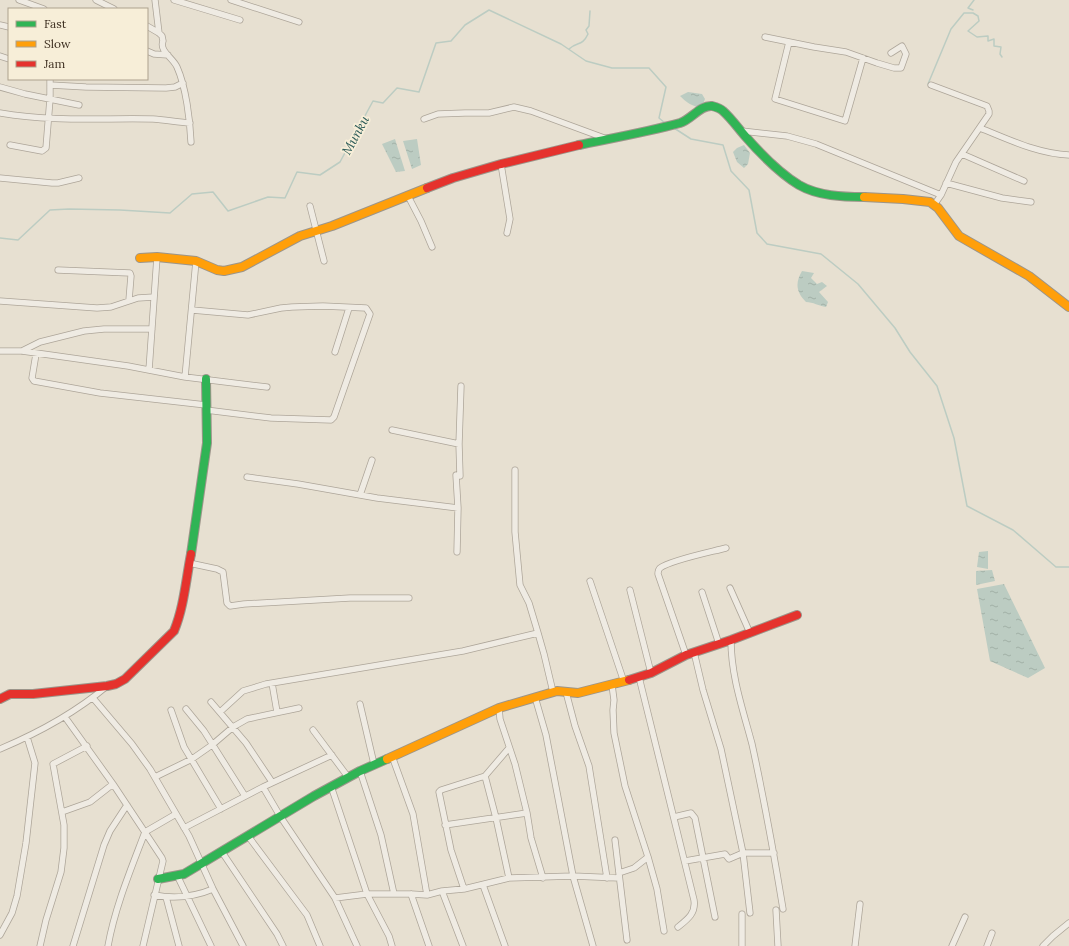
<svg xmlns="http://www.w3.org/2000/svg" width="1069" height="946" font-family="Lora,serif">
<defs>
<pattern id="water-ripples" width="26" height="14" patternUnits="userSpaceOnUse"><rect width="26" height="14" fill="#bcccc2"/><path d="M2 4q2-2 4 0t4 0M15 11q2-2 4 0t4 0" fill="none" stroke="#a2b0a6"/></pattern>
</defs>
<rect width="100%" height="100%" fill="#e7e0d1"/>
<path fill="url(#water-ripples)" d="M688 92 702 94 705 99 703 104 698 107C690 105 686 102 680 96Z
M395 139 405 171 396 172 382 144Z
M417 139 421 165 412 169 403 141Z
M744 145 750 153 748 164 744 168 737 162 733 152 737 148Z
M802 271 814 273 811 278 817 284 822 282 827 286 819 292 828 302 826 307C819 306 813 302 806 302 796 292 795 283 802 271Z
M988 551V569L977 567 979 552Z
M992 570 995 581 976 585V571Z
M1004 584 1045 668 1028 678 990 661 977 589Z"/>
<g fill="none" stroke-linecap="round" stroke-linejoin="round">
<path stroke="#bcccc2" stroke-width="1.5" d="M973 10 968 8 974 0
M569 49C577 41 582 47 588 34L586 30 589 26 590 11
M928 84 951 29 964 13H973L978 16 979 21 968 31 977 37 988 36V41L994 39V46L1001 47 1000 54 1002 57
M674 128 691 139 723 145 731 171 749 190 757 233 767 244 821 254 858 284 895 328 910 352 937 386 954 438 967 506 1013 530 1056 567H1069
M0 238 18 240 50 210 69 209 120 210 170 213 192 194 213 192 228 211 268 197 285 198 297 172 320 175 340 162 373 101 383 103 397 88 419 92 436 43 451 41 465 25 489 10 561 44 586 61 612 68H649L666 87 659 118 665 123"/>
<defs>
<path id="street" d="M19 0 44 9
M96 0 114 9
M155 0 159 33
M174 0 240 20
M231 0 299 22
M0 25 9 27
M147 26 159 33 162 36 163 41C159 51 173 58 177 67 186 87 190 120 191 142
M765 37 814 47 846 52 877 63 894 68H901L906 54 902 46 891 53
M789 42 775 99 845 121 863 58
M147 51 154 54 168 55
M0 56 9 59
M50 85 86 87 166 88 175 87 183 83
M931 85 987 106 989 111V114L956 162 941 195 934 205
M0 87 25 94 79 105
M0 113C52 122 101 118 153 119 165 120 178 122 190 123
M424 119 438 114 465 113H489L514 107 531 111 607 139
M980 128C1008 139 1038 154 1069 155
M742 131 787 136 816 144 941 195
M10 145 42 151 46 148 50 99V79
M962 154 1024 181
M501 164 510 219 507 233
M0 178 52 183H58L79 178
M946 183 1002 198 1031 202
M408 196 421 221 432 247
M310 206 324 261
M58 270 130 273 131 276 129 300
M0 301 97 308 111 307 138 298 154 297
M192 310 248 315 281 308 292 307 323 306 366 308 370 314 334 417 331 420 271 418 206 410
M0 351H22L128 366 185 377 267 387
M22 351 40 342 84 331 104 329H152
M335 352 349 308
M36 354 32 378 34 381 100 393 206 405
M149 370 157 257
M185 377 196 261
M392 430 459 444
M515 470V532L520 585 529 603 538 633 544 654 553 692
M456 475 458 508 457 552
M460 476 459 444 461 386
M247 477 298 484 377 498 458 508
M360 495 372 460
M189 563 217 569 223 572 227 603 230 606 244 604 350 598H409
M590 581 624 682
M730 588 750 633
M630 590 651 673
M702 592 719 644
M731 640C731 676 743 710 752 744 764 799 774 854 783 909
M694 652 703 690 721 749 743 853 750 913
M686 655 658 574C658 571 658 570 660 568 671 560 711 552 726 548
M639 677 694 900C696 913 688 919 678 927
M272 683 277 712
M612 685 614 700 613 710 614 733 625 786 648 857 657 889 664 931
M566 692 575 726 589 766 607 878
M535 697 546 735 573 876 593 946
M93 698 132 744 150 769 161 788 189 836 213 889 243 946
M211 702 246 743 272 782
M360 704 374 764
M499 708 500 719 515 764 527 813 531 838 543 878
M186 709 204 731 245 796
M171 710 184 747 221 809
M220 712 243 691 266 684 463 651 538 633
M65 717 113 784 162 858 163 861 143 946
M313 730 348 777
M0 749C38 733 75 713 107 686
M392 756 413 814 427 895
M360 771 381 835 394 894
M485 776 496 818 509 878
M155 777 192 759 212 745 233 727 247 719 299 708
M331 786 367 894 389 936 392 946
M263 787 280 816 335 898 357 946
M62 812 90 802 113 784
M674 817 691 813 695 818 715 917
M445 825 527 813
M184 828 263 787 332 755
M248 836 307 915 320 946
M615 840 627 940
M222 852 277 934 283 946
M685 861 725 854 729 859 743 853H774
M619 873 634 868 648 857
M177 875 211 946
M483 885 505 946
M464 889 451 850 439 792 441 790 485 776 509 748
M442 891 463 946
M411 894 429 946
M154 895C175 899 194 897 213 889
M166 897 179 946
M335 898 367 894H411L427 895 442 891 464 889 509 878 573 876 619 878
M776 910 778 946
M742 914V946
M0 935 12 913 17 896 26 843 35 763 27 737
M40 946 46 920 61 872 64 848V825L53 764 87 746
M73 946 104 845 110 831 127 805
M108 946C115 907 131 869 145 832L176 814
M855 946 860 904
M952 946 965 917
M987 946 992 933
M1043 946 1053 936 1069 923"/>
<path id="fast" d="M579 145C613 138 647 132 680 123 692 119 700 105 712 106 716 107 720 108 723 111 731 118 738 128 745 136 759 152 781 174 799 185 818 196 843 197 864 197
M191 554 207 443 206 379
M158 879 184 874 314 796 360 771 387 759"/>
<path id="slow" d="M864 197 903 199 930 202 938 208 959 236 1029 276 1069 307
M140 258 157 257 196 261 217 270 224 271 242 267 300 236 332 226 427 188
M387 759 499 708 557 691 578 693 629 680"/>
<path id="jam" d="M427 188 453 178 501 164 579 145
M629 680 651 673 686 655 731 640 797 615
M0 699 10 694H33L107 686 116 684 125 679 174 631C184 607 186 579 191 554"/>
</defs>
<use href="#street" stroke="#ada599" stroke-width="7"/>
<use href="#fast" stroke="#9c958a" stroke-width="10"/>
<use href="#slow" stroke="#9c958a" stroke-width="10"/>
<use href="#jam" stroke="#9c958a" stroke-width="10"/>
<use href="#street" stroke="#efebe3" stroke-width="5.5"/>
<use href="#fast" stroke="#30b455" stroke-width="8"/>
<use href="#slow" stroke="#ff9f0a" stroke-width="8"/>
<use href="#jam" stroke="#e5322d" stroke-width="8"/>
</g>
<g text-anchor="middle" stroke-width="3.5" stroke-linejoin="round" paint-order="stroke">
<g font-size="13" font-style="italic" fill="#2f5d5a" stroke="#f7eed8">
<text transform="translate(355 135) rotate(-61)" y="5">Munku</text>
</g>
</g>
<rect x="8" y="8" width="140" height="72" fill="#f7eed8" stroke="#ada18e"/>
<rect x="16" y="21" width="20" height="6" fill="#30b455" stroke="#ada18e"/>
<text x="44" y="28" font-size="12" fill="#3d2e20">Fast</text>
<rect x="16" y="41" width="20" height="6" fill="#ff9f0a" stroke="#ada18e"/>
<text x="44" y="48" font-size="12" fill="#3d2e20">Slow</text>
<rect x="16" y="61" width="20" height="6" fill="#e5322d" stroke="#ada18e"/>
<text x="44" y="68" font-size="12" fill="#3d2e20">Jam</text>
</svg>
